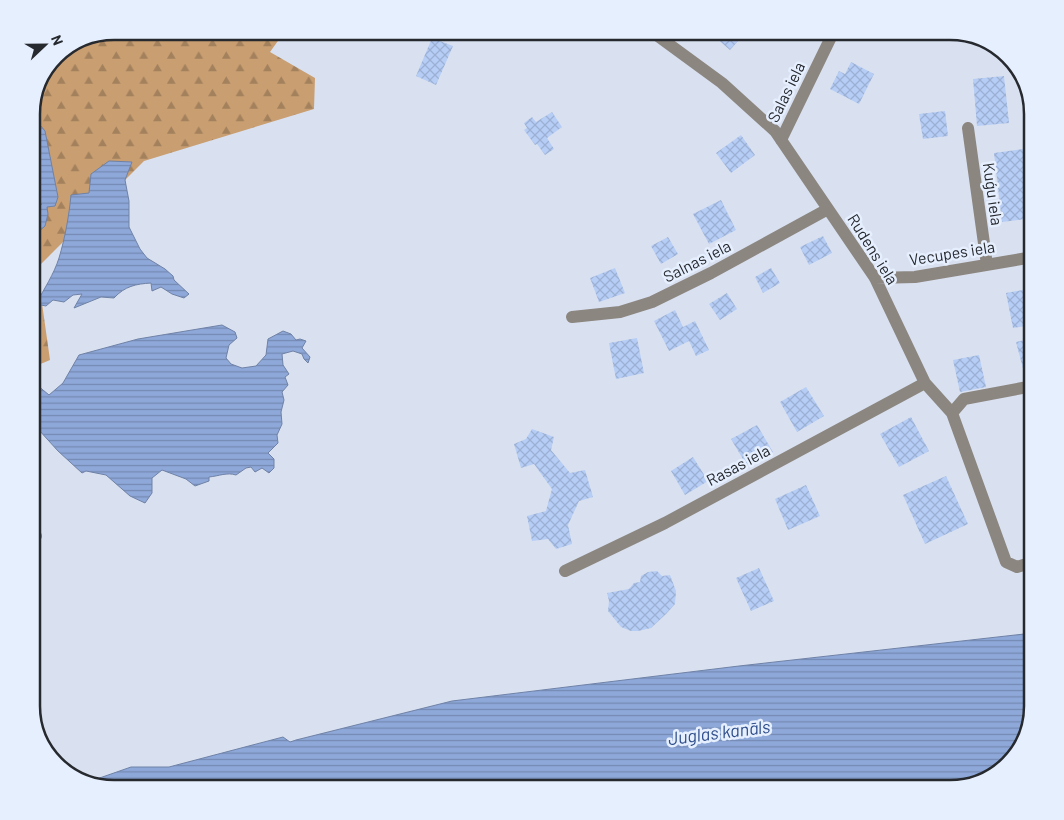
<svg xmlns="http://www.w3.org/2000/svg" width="1064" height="820" font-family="Barlow,sans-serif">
<defs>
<pattern id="forest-firs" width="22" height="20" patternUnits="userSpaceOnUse" patternTransform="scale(1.25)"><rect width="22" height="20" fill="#c99e71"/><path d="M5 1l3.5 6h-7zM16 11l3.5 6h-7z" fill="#a3815d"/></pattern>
<pattern id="water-rules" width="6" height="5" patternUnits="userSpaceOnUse" patternTransform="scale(1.25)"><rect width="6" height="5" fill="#8ea8da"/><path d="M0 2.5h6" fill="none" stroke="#7489b1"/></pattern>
<pattern id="building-cross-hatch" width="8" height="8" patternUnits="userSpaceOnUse" patternTransform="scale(1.25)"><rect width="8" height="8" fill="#b6cdf6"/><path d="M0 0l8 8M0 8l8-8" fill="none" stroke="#9cb0d3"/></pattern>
</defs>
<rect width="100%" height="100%" fill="#d9e1f0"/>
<path fill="url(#forest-firs)" d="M114 31H285L270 52 315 78 314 109 144 161 37 268 50 360 31 368V108L59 52Z"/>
<path fill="url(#water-rules)" stroke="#6f82a6" d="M31 114 45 131 58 197 55 206 47 207 48 214 45 226 36 234 31 255V212L42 204 31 199Z
M109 161 132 162 125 180 129 201V227L140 249 147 258 165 269 173 276 174 280 189 294 184 298 172 294 161 287 152 291 151 283C136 284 125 286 114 298L101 297 74 308 82 294 73 295 64 302 53 300 46 306 36 304C44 289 54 274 59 258 65 238 69 216 71 195L89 193 91 174Z
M222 325 235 332 237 338 229 345 226 358 231 364 242 368 256 366 266 355 268 339 283 331 291 334 296 340 300 339 306 341 302 348 310 357 308 363 304 359 302 354 293 351 282 354 283 365 289 374 285 377 288 385 282 392 284 400 281 412 282 424 277 435 278 443 268 453 274 459V468L269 473 262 468 255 472 251 467 246 468 236 475C227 472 219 476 209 477V481L195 486 186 479 162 470 152 478V493L145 503 130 496 106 475 86 471 82 473 58 451 38 429 33 427 31 424V380L49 395 63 383 79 355 138 339Z
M1033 633V706L1015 757 986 780 950 789H114L91 781 131 767H169L283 737 290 742 296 740 452 701 739 666Z"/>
<path fill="url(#building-cross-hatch)" d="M710 31H747L730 50 709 32Z
M432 38 453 46 436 85 416 76Z
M851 62 874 74 859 104 830 89 839 71 845 74Z
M1004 76 1009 123 977 126 973 79Z
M945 111 948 136 923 139 919 114Z
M552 112 562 127 547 138 554 149 545 155 537 144 535 145 524 130 527 128 524 123 532 117 536 122Z
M741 135 755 155 731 173 716 153Z
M1031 148 1033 161V218L1002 222 994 153Z
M721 200 736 230 709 244 693 214Z
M823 236 832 253 809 265 800 247Z
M668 237 678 254 661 264 651 246Z
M615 268 625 293 599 302 590 278Z
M771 268 780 283 763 293 755 277Z
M1033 288V325L1013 328 1006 293Z
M727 293 737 309 720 320 709 304Z
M675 310 683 327 695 321 709 350 696 356 689 341 669 351 654 321Z
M637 338 644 373 616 379 609 343Z
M1033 338V378L1026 380 1016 342Z
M979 355 986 387 960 392 953 360Z
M806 387 824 416 797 432 780 402Z
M911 417 929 451 899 467 880 434Z
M757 425 773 452 747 466 731 439Z
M532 429 554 437 551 450 570 473 585 470 593 497 579 501 568 525 572 544 556 549 548 539 532 541 527 516 546 511 552 489 534 464 521 468 514 444 526 439Z
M693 457 708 481 685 495 671 471Z
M946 476 968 524 925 544 903 495Z
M1033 478V520L1029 521 1024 479Z
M806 485 820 516 788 530 775 499Z
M759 568 774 601 751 611 736 578Z
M657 571 662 576 670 575 676 591 675 604 666 614 651 628 638 631H631L621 627 608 611 609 601 607 593 629 589 634 583 640 582 641 576 648 572Z"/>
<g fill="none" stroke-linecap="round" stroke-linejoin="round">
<path stroke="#8c8681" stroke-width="12" d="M651 31 722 83 775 131 875 278 925 383 952 413 1006 562 1017 567 1033 562
M968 128 987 265
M781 140 834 31
M875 278 915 277 1033 257
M572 317 620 312 652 302 711 273 828 209
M952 413 964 399 1033 386
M31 539 36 536
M565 571 665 523 925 383"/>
</g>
<g text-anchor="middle" stroke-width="5" stroke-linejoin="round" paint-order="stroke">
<g font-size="16" fill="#26292e" stroke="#e6effe">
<text transform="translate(786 92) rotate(-64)" y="6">Salas iela</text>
<text transform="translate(993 194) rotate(82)" y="6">Kuģu iela</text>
<text transform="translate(873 249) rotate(58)" y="6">Rudens iela</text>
<text transform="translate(952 253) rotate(-9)" y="6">Vecupes iela</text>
<text transform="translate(697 261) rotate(-27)" y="6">Salnas iela</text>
<text transform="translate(738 465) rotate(-28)" y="6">Rasas iela</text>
</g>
<g font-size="18" font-style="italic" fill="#2e4d8b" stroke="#e6effe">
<text transform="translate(719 733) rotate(-7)" y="6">Juglas kanāls</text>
</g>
</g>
<path d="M0 0H1064V820H0ZM114 40H950A74 74 0 0 1 1024 114V706A74 74 0 0 1 950 780H114A74 74 0 0 1 40 706V114A74 74 0 0 1 114 40Z" fill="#e6effe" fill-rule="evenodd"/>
<path fill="none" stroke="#26292e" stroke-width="2.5" d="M114 40H950A74 74 0 0 1 1024 114V706A74 74 0 0 1 950 780H114A74 74 0 0 1 40 706V114A74 74 0 0 1 114 40Z"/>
<g transform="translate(45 45) rotate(68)" stroke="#e6effe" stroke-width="4" paint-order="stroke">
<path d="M0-4L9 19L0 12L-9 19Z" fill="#26292e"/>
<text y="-8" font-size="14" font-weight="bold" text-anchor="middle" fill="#26292e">N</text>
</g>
</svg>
